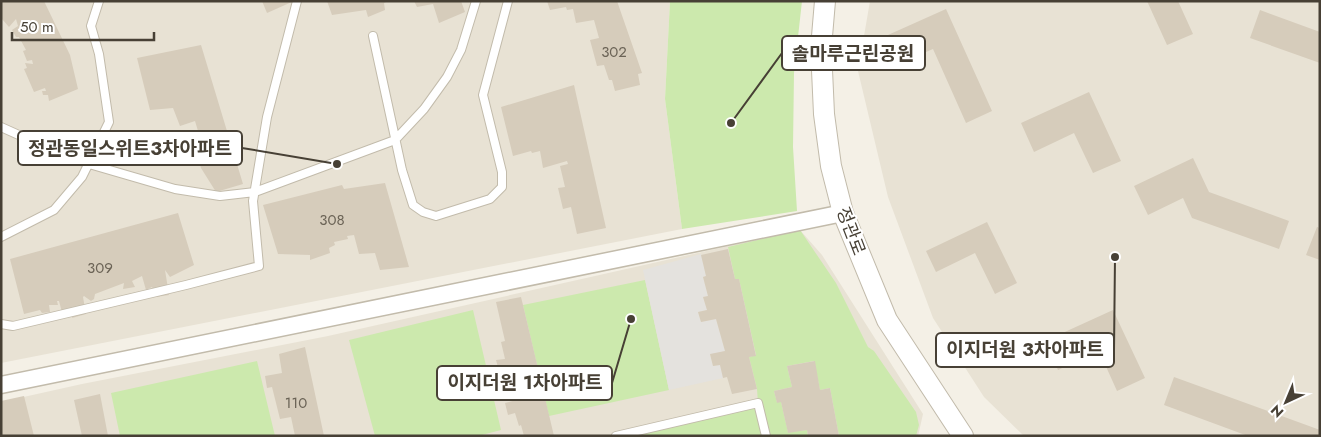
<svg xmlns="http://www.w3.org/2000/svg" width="1321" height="437" font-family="Jost,'Noto Sans KR',sans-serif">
<rect width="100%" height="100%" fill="#f4f0e6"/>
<path fill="#e8e2d4" d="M1 1H670L665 99 682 229 1 363Z
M870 1H1320V436H1024L984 397 933 318 888 197 858 71Z
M800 230 822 255 923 414 918 436H1V402L82 384 328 336Z"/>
<path fill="#cce9ad" d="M670 1H802L794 73 793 147 797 211 682 229 665 99Z
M800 230 836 283 868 347 874 351 916 412 919 425 916 436H839L830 388 820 390 814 361 787 366 792 387 774 391 777 402H781L788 432 807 430 808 436H616L758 403 757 389 749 357 756 355 739 279H735L728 247Z
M645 280 669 390 549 416 523 305Z
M473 310 501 430 478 436H375L349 340Z
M257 361 275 436H120L111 393Z"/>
<path fill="#e4e2de" d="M701 254 706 276 703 277 708 296 703 297 707 310 698 312 701 322 716 319 725 351 710 355 713 366 720 365 723 378 669 390 643 270Z"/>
<path fill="#d6ccbb" d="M1 1H44L70 55 78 89 49 101 48 95H43L42 91H46L45 88 34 92 24 69 27 68 25 63 33 64 32 60 27 61 23 51 26 50 19 37H16L12 30 18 26 16 19 9 27 2 19H1Z
M262 1H294L267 13Z
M327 1H388L384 3 385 10 368 17 366 10 332 15Z
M414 1H461L465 12 439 23 433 4 417 7Z
M547 1H617L642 73 638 74 640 85 615 91 612 80H609L604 65 597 66 590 40 599 38 594 20 576 23 573 9 567 10 566 7 550 10Z
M1147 1H1178L1193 34 1167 45Z
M946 9 992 111 966 123 933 49 891 67 879 39Z
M1260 10 1320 32V63L1250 38Z
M201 45 243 184 216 192 201 168 192 141H201L195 121 180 126 173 108 150 110 137 58Z
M574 85 606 228 577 234 571 207 563 209 558 188 565 187 560 166 568 164 567 161 543 168 540 151 532 153 531 151 513 156 501 107Z
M1089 92 1121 161 1093 173 1074 133 1034 152 1021 123Z
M1193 158 1209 192 1289 221 1279 249 1192 218 1183 198 1148 215 1134 186Z
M385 183 409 267 380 270 375 253 359 254 354 235 347 236 348 239 334 242 335 245 329 248 330 253 310 260V255L278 254 263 205 342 185 344 189Z
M178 213 194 265 170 277 165 270 169 295 156 297 152 287 146 290 142 276 132 281 135 287 123 289 124 283 95 294 94 299 91 301 84 296 83 297 86 314 72 318 73 314 63 316 59 301H57L58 305H49L50 312 42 313 40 310 24 314 10 259Z
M987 222 1017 283 995 294 975 253 936 272 926 251Z
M1317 227 1320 228V260L1306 255Z
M728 249 735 279H739L756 356 749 357 757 389 732 394 727 377 723 378 720 365 713 366 710 354 725 351 716 319 701 322 698 312 707 310 703 297 708 296 703 277 706 276 701 255Z
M521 297 523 305 554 436H524L521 425 519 426 515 413 508 415 505 403 516 400 508 369 499 371 496 360 505 359 501 342 505 341 496 302Z
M1113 310 1145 378 1117 391 1099 351 1058 370 1045 341Z
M305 347 324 436H295L291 417 280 419 272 387 267 388 265 376 282 373 279 354Z
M815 361 820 390 830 388 839 436H808L807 430 788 433 781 402 777 403 774 391 792 387 787 366Z
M1174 377 1320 430V436H1248L1164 405Z
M100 394 108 436H82L74 400Z
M24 396 34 436H1V401Z"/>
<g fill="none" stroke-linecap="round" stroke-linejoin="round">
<defs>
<path id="service" d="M373 36 402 170 413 205 423 212 436 216 490 199 502 187V172L483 95 508 1
M1 127 41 145 89 164 175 189 220 196 255 192 395 140 424 109 447 77 461 50 476 1
M1 237 54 210 82 177 109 122 99 54 91 26 99 1
M1 324 13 326 186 285 259 266 253 201 267 117 297 1
M616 436 758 403 766 436"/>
<path id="minor" d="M1 385 843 213"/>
<path id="tertiary" d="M825 1 821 48 824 114 831 166 843 213 887 320 963 436"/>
</defs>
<use href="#service" stroke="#c2bbab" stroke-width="10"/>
<use href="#minor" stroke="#c2bbab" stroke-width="19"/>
<use href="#tertiary" stroke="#c2bbab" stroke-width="22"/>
<use href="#service" stroke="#fff" stroke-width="8"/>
<use href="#minor" stroke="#fff" stroke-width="16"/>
<use href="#tertiary" stroke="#fff" stroke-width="20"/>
</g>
<g text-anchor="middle" stroke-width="4" stroke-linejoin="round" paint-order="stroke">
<g font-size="15" fill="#6b6356">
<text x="614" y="57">302</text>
<text x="332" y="225">308</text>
<text x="100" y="273">309</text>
<text x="296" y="408">110</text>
</g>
<g font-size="18" fill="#474035" stroke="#fff">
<text transform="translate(851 231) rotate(69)" y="6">정관로</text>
</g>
</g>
<path fill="none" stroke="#474035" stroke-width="2" d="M731 123L782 53M337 164L242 148M1115 257L1114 350M631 319L612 383"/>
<g fill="#474035" stroke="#fff" stroke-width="2">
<circle cx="731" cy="123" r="5"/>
<circle cx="337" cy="164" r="5"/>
<circle cx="1115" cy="257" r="5"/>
<circle cx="631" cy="319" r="5"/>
</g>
<g fill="#fff" stroke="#474035" stroke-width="2">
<rect x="782" y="36" width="143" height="34" rx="5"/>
<rect x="18" y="131" width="224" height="34" rx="5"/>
<rect x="936" y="333" width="178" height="34" rx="5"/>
<rect x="437" y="366" width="175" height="34" rx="5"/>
</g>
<g font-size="19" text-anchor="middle" font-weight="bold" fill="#474035">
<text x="853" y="60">솔마루근린공원</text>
<text x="130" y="155">정관동일스위트3차아파트</text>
<text x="1025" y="356">이지더원 3차아파트</text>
<text x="525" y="389">이지더원 1차아파트</text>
</g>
<rect width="1321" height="437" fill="none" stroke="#474035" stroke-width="5"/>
<g transform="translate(1286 402) rotate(224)" stroke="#ffffff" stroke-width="4" paint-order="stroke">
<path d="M0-4L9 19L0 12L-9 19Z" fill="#474035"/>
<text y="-8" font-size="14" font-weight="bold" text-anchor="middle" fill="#474035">N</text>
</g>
<path d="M12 32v8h142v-8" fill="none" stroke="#474035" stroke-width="2.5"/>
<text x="20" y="32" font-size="15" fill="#474035" stroke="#ffffff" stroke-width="4" paint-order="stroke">50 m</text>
</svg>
